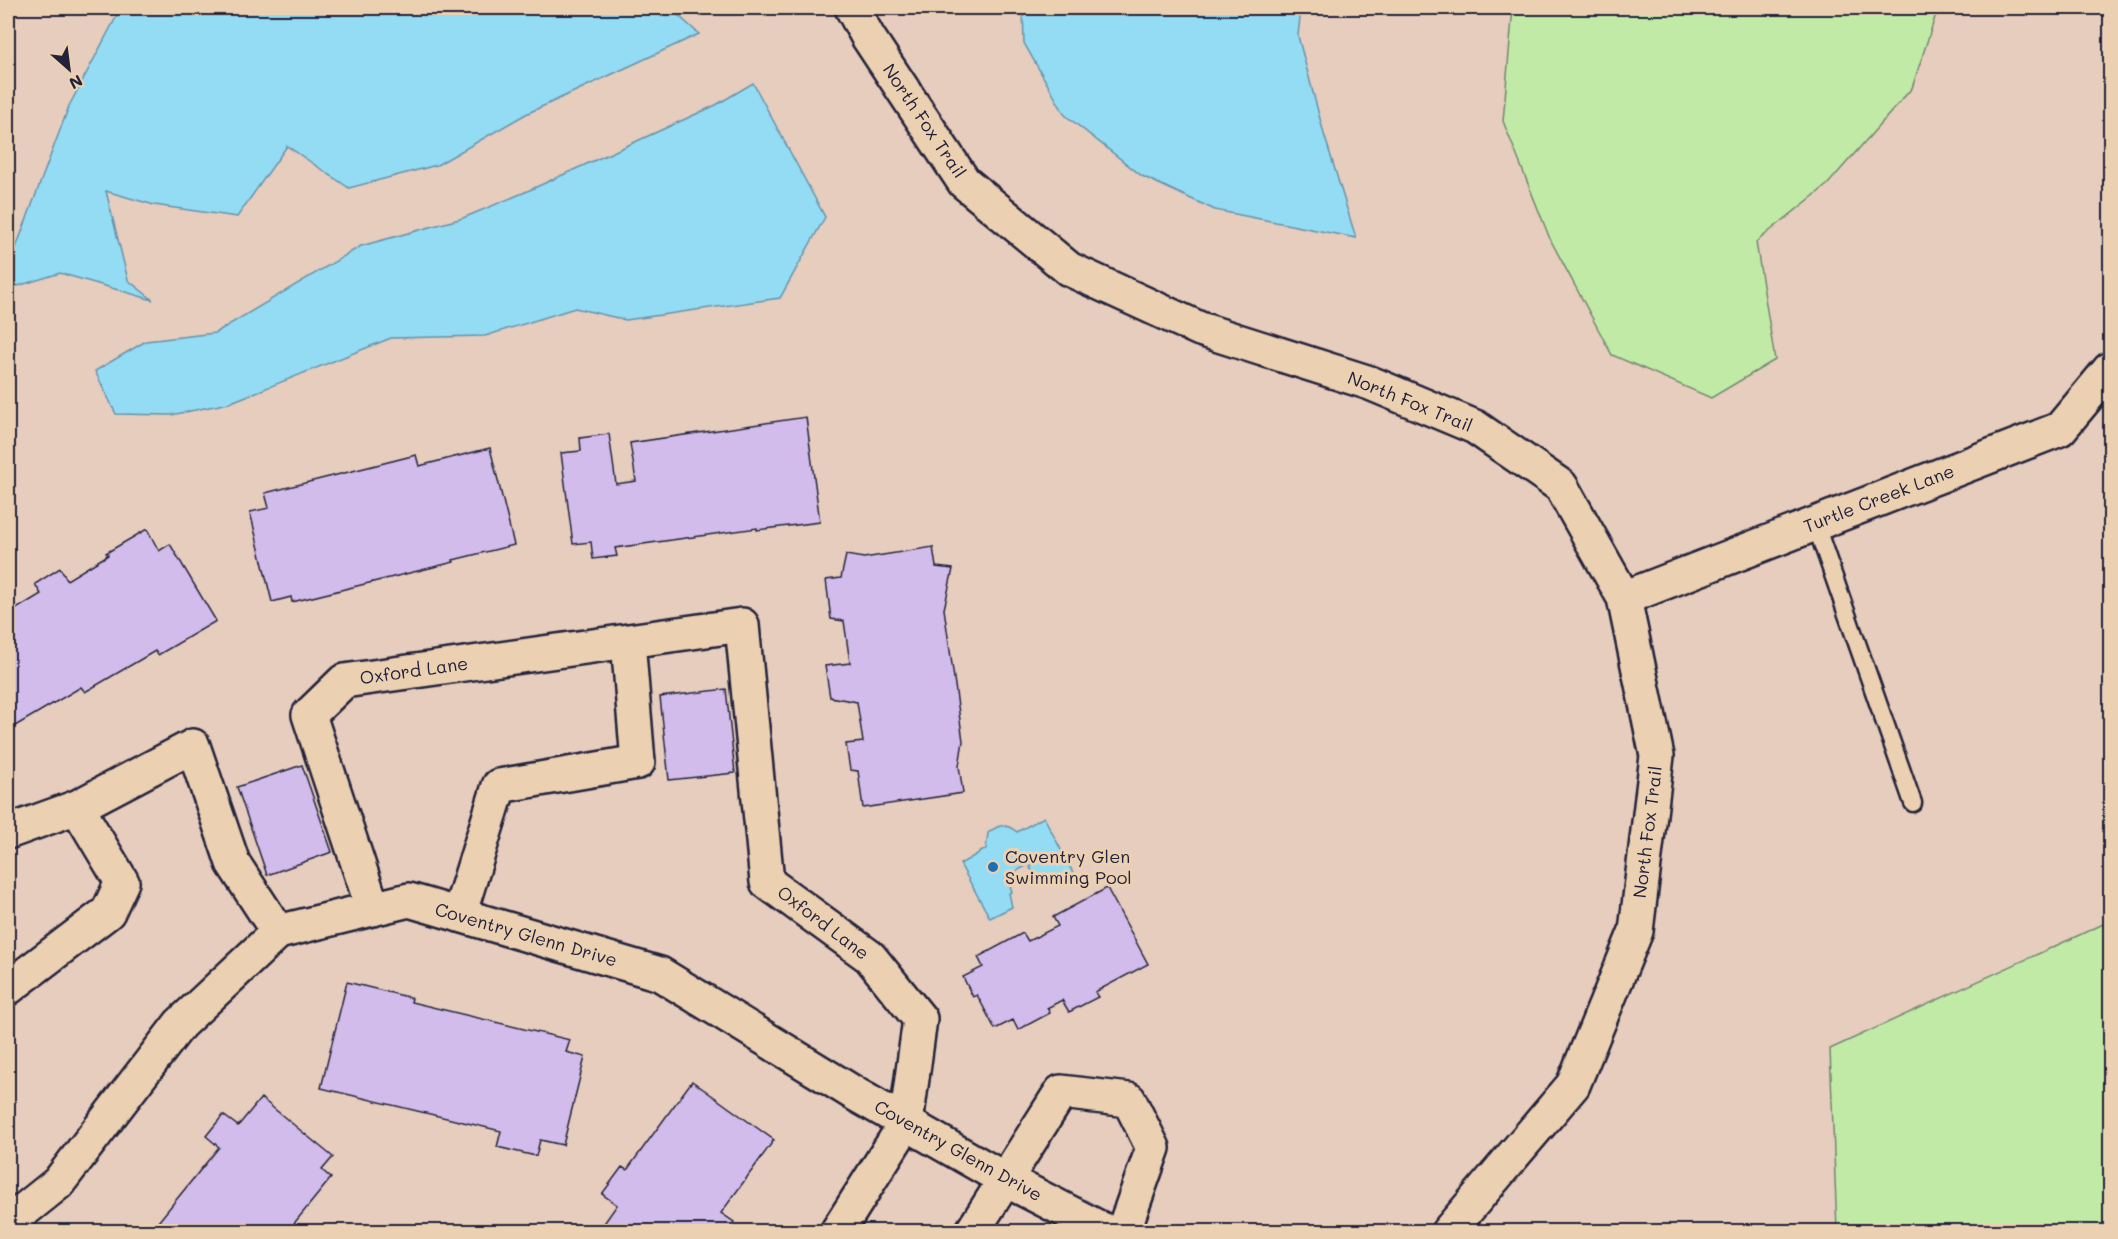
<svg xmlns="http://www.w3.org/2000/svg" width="2118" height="1239" font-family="Mali,sans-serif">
<rect width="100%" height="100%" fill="#e6cdbe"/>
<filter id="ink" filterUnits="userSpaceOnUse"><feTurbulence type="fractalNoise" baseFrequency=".0167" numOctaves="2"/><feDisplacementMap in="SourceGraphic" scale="12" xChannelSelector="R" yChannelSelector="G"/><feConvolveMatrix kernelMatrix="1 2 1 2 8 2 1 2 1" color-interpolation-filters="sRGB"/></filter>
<g filter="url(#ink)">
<path fill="#c1eaa6" stroke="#728670" stroke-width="1.5" d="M1513 8H1938L1912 88 1827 185 1756 242 1775 360 1711 398 1612 355 1550 239 1503 121Z
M2110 921V1231H1837L1830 1049Z"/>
<path fill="#93dcf4" stroke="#6692aa" stroke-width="1.5" d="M121 8H670L699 34 526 114 437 165 349 188 287 146 237 217 154 205 106 191 128 280 153 300 60 273 8 289V269L69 106Z
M1023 8H1301L1298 36 1324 134 1356 238 1215 210 1142 176 1065 115 1024 43Z
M753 83 825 217 780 298 626 320 575 308 485 336 391 338 229 403 171 415 116 414 95 371 146 341 215 333 361 246 463 218 523 193 716 105Z
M1044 817 1073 873 1050 885 1041 875 1038 877 1030 868 1032 866 1030 864 1005 877 1006 880 1008 879 1012 892 1009 893 1012 907 990 918 960 864 986 849 988 833C999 824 1006 823 1017 832Z"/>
<path fill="#d1bcec" stroke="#22223b" stroke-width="1.5" d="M806 417 820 522 757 530V528L615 548 617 556 593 559 591 542 573 544 561 453 581 451 580 438 609 434 616 484 636 481 630 443Z
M490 448 514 545 453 560 454 562 292 602 291 597 272 602 250 512 269 508 265 493 416 455 419 466Z
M147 529 159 551 170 544 216 621 158 655 155 651 85 692 81 687 10 729 8 726V614L41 594 35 584 60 568 67 580 108 555 106 553Z
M933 547 936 567 953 569 944 609 963 741 959 766 963 793 863 808 858 771 850 770 846 744 863 742 857 702 830 697 825 666 850 663 844 621 831 619 826 580 841 578 846 555 864 558Z
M726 689 735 773 669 780 660 697Z
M302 765 332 852 267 875 237 787Z
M1107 888 1148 964 1095 992 1098 997 1069 1012 1062 1000 1047 1008 1050 1013 1018 1030 1013 1020 995 1029 977 995 973 997 963 977 983 967 978 957 1023 933 1028 941 1058 926 1053 917Z
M347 982 412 998 411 1002 570 1040 566 1052 585 1057 563 1145 540 1140 536 1156 497 1147 501 1131 321 1088Z
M692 1081 774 1140 721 1213 734 1222 727 1232H598L617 1205 602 1194 622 1167 627 1170Z
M261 1098 333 1157 322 1170 331 1178 287 1232H150L219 1147 206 1136 223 1115 238 1126Z"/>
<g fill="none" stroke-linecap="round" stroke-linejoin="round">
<defs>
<path id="service" d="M1815 523 1913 803"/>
<path id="minor" d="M852 8 868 37 964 182 1069 269 1200 329 1370 383 1475 427 1561 486 1624 598 1657 756 1636 931 1573 1085 1448 1232
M1624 598 2060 429 2110 369
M8 832 77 807 193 746 233 863 278 932
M373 909 309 715 344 681 742 625 767 882 870 957 920 1019 906 1123 837 1232
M459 915 499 786 638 762 628 641
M8 988 108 912 122 882 77 807
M8 1223 58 1183 180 1024 278 932 409 900 660 974 857 1095 1006 1180 1107 1232
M972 1232 1061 1092 1129 1100 1153 1148 1123 1232"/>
</defs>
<use href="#service" stroke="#22223b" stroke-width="21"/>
<use href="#minor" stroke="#22223b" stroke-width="38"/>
<use href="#service" stroke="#ebd1b2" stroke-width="16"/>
<use href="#minor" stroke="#ebd1b2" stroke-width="33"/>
</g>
</g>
<circle fill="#1f6fb2" stroke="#ebd1b2" stroke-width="2" cx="993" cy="867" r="6"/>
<g text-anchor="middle" stroke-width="6" stroke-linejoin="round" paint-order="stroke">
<g font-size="18" fill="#22223b" stroke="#ebd1b2">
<text transform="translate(924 121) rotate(56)" y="6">North Fox Trail</text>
<text transform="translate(1410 402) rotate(22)" y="6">North Fox Trail</text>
<text transform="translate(1879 499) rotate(-21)" y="6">Turtle Creek Lane</text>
<text transform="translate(414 671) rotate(-8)" y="6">Oxford Lane</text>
<text transform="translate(1648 832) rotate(-83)" y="6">North Fox Trail</text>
<text transform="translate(823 923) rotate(37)" y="6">Oxford Lane</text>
<text transform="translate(526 935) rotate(16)" y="6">Coventry Glenn Drive</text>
<text transform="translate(958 1151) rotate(29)" y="6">Coventry Glenn Drive</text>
</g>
<g font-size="18" fill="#22223b" stroke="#ebd1b2" text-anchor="start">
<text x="1005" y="863">Coventry Glen<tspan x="1005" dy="21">Swimming Pool</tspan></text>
</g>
</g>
<rect width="2118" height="1239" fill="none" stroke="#ebd1b2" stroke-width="30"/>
<rect x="15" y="15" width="2088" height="1209" fill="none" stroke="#22223b" stroke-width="2" filter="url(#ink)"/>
<g transform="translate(69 69) rotate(152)" stroke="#ebd1b2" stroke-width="4.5" paint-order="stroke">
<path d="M0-4.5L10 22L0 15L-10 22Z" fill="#22223b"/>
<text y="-9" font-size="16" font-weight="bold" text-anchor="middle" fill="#22223b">N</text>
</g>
</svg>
